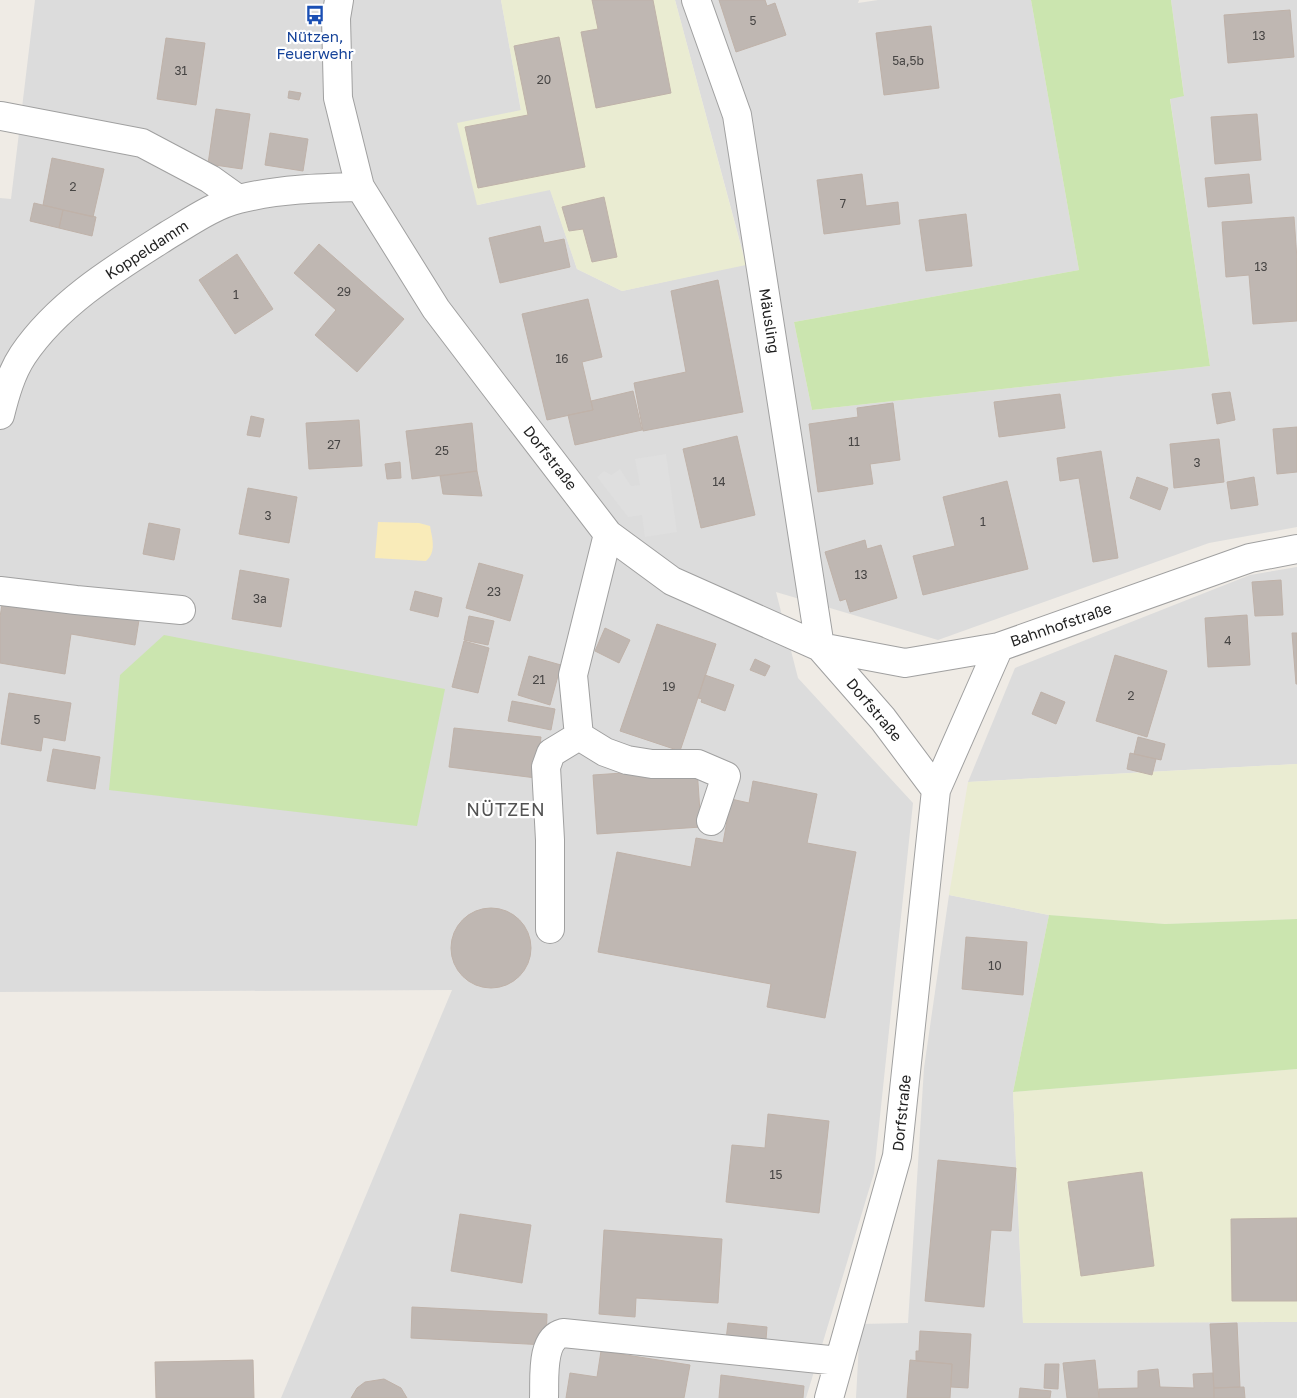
<svg xmlns="http://www.w3.org/2000/svg" width="1297" height="1398" font-family="'Golos Text',sans-serif">
<rect width="100%" height="100%" fill="#efebe5"/>
<path fill="#dcdcdc" d="M35 0H501L521 111 478 205 550 189 577 269 622 291 746 264 675 0H859L858 3 878 0H1031L1079 270 794 322 812 410 1210 366 1170 98 1184 95 1171 0H1297V527L1209 543 938 640 776 592 798 678 913 803 874 1173 806 1398H281L452 990 0 992V198L11 199Z
M1297 567V764L968 782 1015 668 1250 575Z
M949 895 1049 915 1013 1092 1023 1323 1297 1322V1398H856L860 1324 908 1323 924 1068Z"/>
<path fill="#eaecd2" d="M501 0H675L746 265 622 291 577 269 550 190 477 205 457 123 521 110Z
M1297 764V919L1165 924 1049 915 949 895 968 782Z
M1297 1069V1322L1023 1323 1013 1092Z"/>
<path fill="#cbe5af" d="M1031 0H1171L1184 96 1170 99 1210 366 812 410 794 322 1079 270Z
M164 635 445 689 417 826 109 790 120 675Z
M1049 915 1165 924 1297 919V1069L1013 1092Z"/>
<path fill="#f9ebb9" d="M378 522 419 523 430 526C432 538 437 552 426 561L375 558Z"/>
<path fill="#dfdfdf" d="M666 454 677 532 645 537 642 515 628 517 597 477 604 471 611 475 620 469 631 486 640 485 635 459Z"/>
<path fill="#bfb7b2" stroke="#bfb2a9" d="M592 0H653L671 93 596 108 581 32 598 29Z
M719 0H765L767 6 775 3 786 35 736 52Z
M1290 10 1294 57 1228 63 1224 15Z
M931 26 939 88 884 95 876 33Z
M559 37 585 167 478 188 465 127 528 115 514 46Z
M166 38 205 43 196 105 157 99Z
M289 91 301 93 299 100 288 98Z
M216 109 250 114 242 169 208 164Z
M1257 114 1261 160 1215 164 1211 117Z
M270 133 308 139 303 171 265 165Z
M52 158 104 169 93 217 43 205Z
M862 174 866 206 898 202 900 224 824 234 817 180Z
M1249 174 1252 203 1208 207 1205 178Z
M604 197 617 257 592 262 583 229 569 231 562 207Z
M34 203 63 210 59 228 30 221Z
M63 210 96 217 92 236 59 228Z
M966 214 972 266 926 271 919 220Z
M1294 217 1297 259V321L1253 324 1249 275 1226 277 1222 222Z
M540 226 544 243 564 239 570 267 500 283 489 238Z
M319 244 404 319 357 372 315 335 336 310 294 273Z
M237 254 273 309 235 334 199 280Z
M718 280 743 412 643 431 634 383 686 372 671 291Z
M588 299 602 357 582 362 593 410 547 420 522 314Z
M633 391 642 430 575 445 568 415 593 410 591 401Z
M1230 392 1235 420 1217 424 1212 394Z
M1060 394 1065 428 999 437 994 402Z
M893 403 900 460 870 464 873 484 818 492 809 424 858 417 857 408Z
M251 416 264 419 260 437 247 435Z
M359 420 362 466 309 469 306 423Z
M472 423 477 471 412 479 406 431Z
M1297 427V472L1277 474 1273 429Z
M737 436 755 515 701 528 683 449Z
M1219 439 1224 482 1174 488 1170 444Z
M1101 451 1118 558 1093 562 1079 478 1060 481 1057 458Z
M400 462 401 478 387 479 385 464Z
M477 471 482 496 443 494 440 476Z
M1137 477 1168 488 1160 510 1130 498Z
M1254 477 1258 505 1231 509 1227 482Z
M1007 481 1028 569 923 595 913 556 955 546 943 497Z
M248 488 297 497 289 543 239 534Z
M149 523 180 529 174 560 143 554Z
M865 540 867 549 881 545 897 598 850 612 846 599 840 601 825 552Z
M479 563 523 575 510 621 466 608Z
M240 570 289 579 281 627 232 619Z
M1281 580 1283 615 1255 616 1252 582Z
M415 591 442 598 438 617 410 610Z
M3 598 139 620 135 645 71 634 65 674 0 663V617Z
M1247 615 1250 665 1208 667 1205 618Z
M469 616 494 621 488 645 464 640Z
M657 624 716 644 680 751 620 731Z
M605 628 630 640 619 663 595 651Z
M1292 633H1297V684H1296Z
M464 641 489 648 478 693 452 687Z
M1115 655 1167 671 1147 737 1096 721Z
M529 656 561 665 550 705 518 695Z
M755 659 770 666 765 676 750 670Z
M705 675 734 685 725 711 701 702 702 699 698 698Z
M1041 692 1065 702 1056 724 1032 714Z
M9 693 71 703 65 741 43 737 41 751 1 744Z
M512 701 555 709 551 730 508 721Z
M454 728 541 737 536 778 449 767Z
M1138 737 1165 744 1161 760 1134 754Z
M53 749 100 757 95 789 47 781Z
M1130 753 1156 759 1152 775 1127 769Z
M697 768 701 827 597 834 593 775Z
M753 781 817 794 807 843 856 852 825 1018 767 1007 771 984 598 952 617 852 691 867 696 838 723 843 731 799 749 803Z
M451 948a40 40 0 1 1 80 0a40 40 0 1 1-80 0Z
M966 937 1027 942 1023 995 962 989Z
M768 1114 829 1121 819 1213 726 1202 732 1145 765 1148Z
M938 1160 1016 1168 1011 1231 991 1230 984 1307 925 1301Z
M1142 1172 1154 1266 1081 1276 1068 1182Z
M460 1214 531 1225 522 1283 451 1271Z
M1297 1218V1301H1232L1231 1219Z
M604 1230 722 1239 718 1303 636 1298 635 1317 599 1314Z
M412 1307 547 1314 546 1345 411 1338Z
M728 1323 767 1327 765 1352 725 1348Z
M1237 1323 1240 1387 1214 1388 1210 1324Z
M920 1331 971 1334 968 1388 951 1387 952 1364 916 1361V1351H919Z
M601 1351 690 1365 684 1398H566L570 1373 597 1377Z
M253 1360 254 1398H156L155 1362Z
M910 1360 952 1364 950 1398H907Z
M1095 1360 1099 1398H1067L1063 1363Z
M1045 1364H1059L1058 1389 1044 1388Z
M1158 1369 1160 1387 1194 1388 1193 1374 1213 1373 1214 1398H1099V1389L1138 1388V1371Z
M721 1375 804 1386 803 1398H719Z
M384 1379 401 1388 407 1398H351L357 1388 365 1382Z
M1244 1387 1245 1398H1214V1388Z
M1020 1388 1051 1391 1050 1398H1019Z"/>
<g fill="none" stroke-linecap="round" stroke-linejoin="round">
<defs>
<path id="minor" d="M339 0 336 18 338 98 360 187 436 309 493 384 608 534 672 581 820 647 883 719 936 790
M696 0 737 115 820 647
M1 116 142 143 210 179 238 199
M0 415C5 395 11 373 23 355 58 303 116 268 168 235 190 222 214 205 239 199 279 189 319 188 360 187
M608 534 573 675 579 736 605 752 627 760 652 764H698L726 776 711 821
M0 591 76 600 181 610
M820 647 905 663 999 647 1250 558 1297 549
M550 929V840L546 767 551 753 579 736
M544 1398C545 1379 540 1339 563 1333L839 1361
M829 1398 897 1156 936 790 999 647"/>
</defs>
<use href="#minor" stroke="#a0a0a0" stroke-width="30"/>
<use href="#minor" stroke="#fff" stroke-width="28"/>
</g>
<defs>
<symbol id="bus-bare" viewBox="-9 -9 18 18"><path d="M-5-6H5V4H4V6H2V4H-2V6H-4V4H-5ZM-3.5-4V0h7V-4ZM-3.5 1.2v1.5H-2V1.2ZM2 1.2v1.5H3.5V1.2Z" fill="#1a4fb4" stroke="#fff" stroke-width="2.5" paint-order="stroke"/></symbol>
</defs>
<g fill-rule="evenodd">
<use href="#bus-bare" x="301" y="1" width="28" height="28"/>
</g>
<g text-anchor="middle" stroke-width="4.5" stroke-linejoin="round" paint-order="stroke">
<g font-size="12" fill="#474544">
<text x="753" y="25">5</text>
<text x="1259" y="40">13</text>
<text x="908" y="65">5a,5b</text>
<text x="181" y="75">31</text>
<text x="544" y="84">20</text>
<text x="73" y="191">2</text>
<text x="843" y="208">7</text>
<text x="1261" y="271">13</text>
<text x="344" y="296">29</text>
<text x="236" y="299">1</text>
<text x="562" y="363">16</text>
<text x="854" y="446">11</text>
<text x="334" y="449">27</text>
<text x="442" y="455">25</text>
<text x="1197" y="467">3</text>
<text x="719" y="486">14</text>
<text x="268" y="520">3</text>
<text x="983" y="526">1</text>
<text x="861" y="579">13</text>
<text x="494" y="596">23</text>
<text x="260" y="603">3a</text>
<text x="1228" y="645">4</text>
<text x="539" y="684">21</text>
<text x="669" y="691">19</text>
<text x="1131" y="700">2</text>
<text x="37" y="724">5</text>
<text x="995" y="970">10</text>
<text x="776" y="1179">15</text>
</g>
<g font-size="15" fill="#164399" stroke="#fff">
<text x="315" y="42">Nützen,<tspan x="315" dy="17">Feuerwehr</tspan></text>
</g>
<g font-size="15" fill="#1f1f1f" stroke="#fff">
<text transform="translate(147 250) rotate(-33)" y="5">Koppeldamm</text>
<text transform="translate(769 321) rotate(81)" y="5">Mäusling</text>
<text transform="translate(550 458) rotate(52)" y="5">Dorfstraße</text>
<text transform="translate(1061 625) rotate(-19)" y="5">Bahnhofstraße</text>
<text transform="translate(874 710) rotate(50)" y="5">Dorfstraße</text>
<text transform="translate(902 1113) rotate(-84)" y="5">Dorfstraße</text>
</g>
<g font-size="18" letter-spacing="1" fill="#525252" stroke="#fff">
<text x="506" y="816">NÜTZEN</text>
</g>
</g>
</svg>
